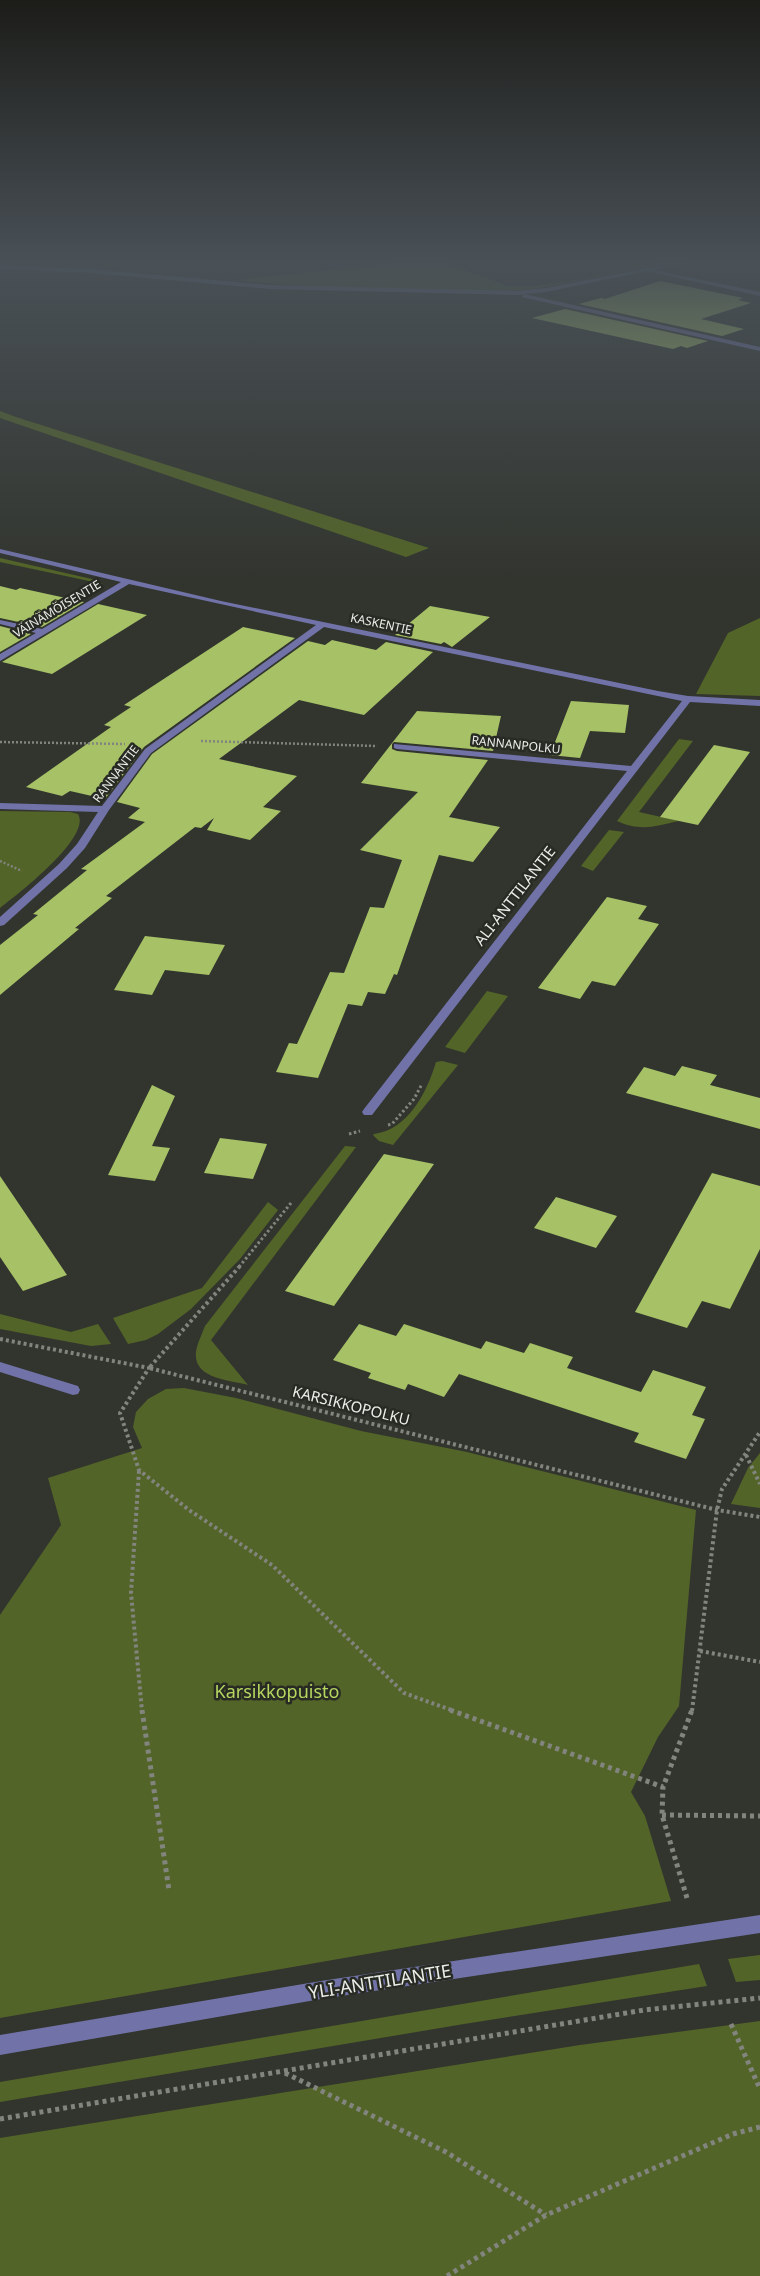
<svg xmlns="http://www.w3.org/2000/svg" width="760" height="2276" font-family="'Noto Sans',sans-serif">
<rect width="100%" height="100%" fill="#32352e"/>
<path fill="#536428" d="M398 262H442L508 286C556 289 615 271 662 262H675L539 288 512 291 315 287 218 279 238 280Z
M0 411 16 417 429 548 406 557 0 418Z
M0 558 96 580 103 584 0 562Z
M760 618V696L696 694 728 633Z
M679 739 693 741 639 812 679 821C655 826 641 832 617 821Z
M0 811 70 812 78 814C92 837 17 895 0 908Z
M609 830 624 832 593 871 581 866Z
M487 991 508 996 465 1053 445 1047Z
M442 1061 458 1065 393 1145 379 1141 373 1135 374 1134C408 1130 427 1092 436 1062Z
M345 1146 356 1147 211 1340 248 1385C230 1380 193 1379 196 1352 197 1344 202 1334 205 1326Z
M268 1202 278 1210 240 1259 191 1309 158 1334 146 1340 128 1344 113 1318 202 1288Z
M0 1314 71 1332 98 1324 111 1344 91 1346 0 1329Z
M184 1388 236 1398 361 1431 467 1452 696 1510 679 1706 658 1737 631 1792 645 1816 671 1901 0 2018V1615L61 1525 48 1478 142 1448 133 1427 136 1412 148 1399 166 1389Z
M760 1453V1508L731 1504 748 1468Z
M760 1955V1980L736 1982 728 1959Z
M699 1964 707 1986 464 2024 0 2102V2082Z
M760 2021V2276H0V2138L580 2045Z"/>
<path fill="#a6c166" d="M660 281 743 298 738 300 751 303 701 319 744 329 722 336 579 304 601 298 605 299Z
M565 309 708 341 687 348 681 346 673 349 532 318Z
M0 586 16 590 20 588 84 602 42 627 0 618Z
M98 604 147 615 52 674 2 662Z
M430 606 490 617 452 647 444 642 441 644 395 635Z
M0 626 31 634 0 652Z
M243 627 295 638 144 747 105 799 70 791 62 796 26 787 111 727 104 725 131 707 124 705Z
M332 640 376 650 386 642 433 652 364 715 299 700 219 759 297 776 263 807 281 811 250 840 207 830 214 818 201 828 195 827 106 896 112 898 75 928 79 929 0 995V945L38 915 33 914 87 870 81 869 145 822 128 818 140 808 117 802 152 754 308 641 325 645Z
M571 701 629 705 625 733 590 731 580 758 550 755Z
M417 711 501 716 493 751 394 742 392 744V749L397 751 488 760 449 817 500 827 473 862 439 855 397 975 394 974 385 994 368 992 362 1006 348 1004 318 1078 276 1072 289 1043 297 1044 330 972 344 973 370 907 384 908 402 860 360 850 418 792 361 783Z
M714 745 750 752 698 825 660 817Z
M607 897 647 906 638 919 659 924 615 986 592 981 580 999 538 988Z
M145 936 225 945 209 975 165 970 152 995 114 990Z
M682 1066 717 1075 710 1085 760 1098V1129L626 1093 644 1067 675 1076Z
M152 1085 175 1096 152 1146 170 1148 155 1181 108 1175Z
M220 1138 267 1144 253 1179 204 1173Z
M384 1154 434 1164 334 1306 285 1291Z
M712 1173 760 1186V1249L730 1309 702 1301 687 1328 635 1312Z
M0 1176 67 1275 23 1291 0 1257Z
M556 1197 617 1216 596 1248 534 1228Z
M359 1324 396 1336 404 1324 481 1349 486 1341 524 1353 530 1343 573 1357 567 1368 641 1392 653 1370 706 1387 692 1415 705 1419 686 1459 634 1442 639 1433 459 1374 444 1397 408 1384 405 1390 368 1378 371 1373 333 1360Z"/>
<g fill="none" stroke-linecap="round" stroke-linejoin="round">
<path stroke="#82847e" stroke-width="2.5" stroke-dasharray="2 2" stroke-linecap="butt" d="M201 741 377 746
M0 742 125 744
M0 861 22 871"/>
<path stroke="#82847e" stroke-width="3" stroke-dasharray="2.5 2.5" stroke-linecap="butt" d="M388 1125 392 1124 414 1099 422 1084
M349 1134 360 1131
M239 1267 291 1203"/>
<path stroke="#82847e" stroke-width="4" stroke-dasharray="3 3" stroke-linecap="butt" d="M240 1266 149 1368 717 1510 760 1517
M0 1339 149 1368 120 1413 139 1470 189 1510 272 1565 404 1693 454 1711
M746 1455 760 1484
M139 1471 131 1593 142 1711
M700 1651 760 1662
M692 1711 717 1510 722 1489 760 1432"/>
<path stroke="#82847e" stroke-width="5" stroke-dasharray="4 4" stroke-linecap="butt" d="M142 1710 169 1890
M450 1710 663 1787
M662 1815 760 1816
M687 1898 662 1815 663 1787 692 1710
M731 2024 760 2089
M285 2073 446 2152 546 2215
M0 2119 644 2010 760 1998
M447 2276 546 2215 733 2134 760 2127"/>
<path fill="#7173a8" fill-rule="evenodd" d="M679 262H688L653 270 760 292V296L647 271 546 292 516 295 270 289 92 273 0 269V265L92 269 270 285 516 291 546 288Z
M524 294 760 347V351L522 297Z
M0 549 221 601 658 691 688 696 760 700V706L690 702 372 1115H364L362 1112 364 1109 627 771 397 749 394 748V744L631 766 682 701 324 627 151 753 109 810 85 848 67 868 4 925 0 926V917L59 864 77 844 98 812 0 809V803L102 806 145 749 316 625 129 584 0 661V654L36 633 0 624V620L42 629 121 582 0 553Z
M0 1362 78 1386 80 1390 78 1394 73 1395 0 1372Z
M760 1915V1933L321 1999 0 2055V2035L321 1981Z"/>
</g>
<linearGradient id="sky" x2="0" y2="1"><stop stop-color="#1c1d19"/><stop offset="0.45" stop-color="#495157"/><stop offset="1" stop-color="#495157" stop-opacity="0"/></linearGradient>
<rect width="760" height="580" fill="url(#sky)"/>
<g text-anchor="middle" stroke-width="5" stroke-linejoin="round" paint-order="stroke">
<g font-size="12" fill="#ebede8" stroke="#282b24">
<text transform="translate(57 609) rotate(-31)" y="4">VÄINÄMÖISENTIE</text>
<text transform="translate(381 624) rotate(12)" y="4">KASKENTIE</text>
<text transform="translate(516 745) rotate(6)" y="4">RANNANPOLKU</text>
<text transform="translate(116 774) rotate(-53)" y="4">RANNANTIE</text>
</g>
<g font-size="15" fill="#ebede8" stroke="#282b24">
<text transform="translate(515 896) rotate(-52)" y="5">ALI-ANTTILANTIE</text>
<text transform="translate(351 1406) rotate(14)" y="5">KARSIKKOPOLKU</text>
</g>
<g font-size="18" fill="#b5d65f" stroke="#282b24">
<text x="277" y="1698">Karsikkopuisto</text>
</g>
<g font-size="18" fill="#ebede8" stroke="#282b24">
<text transform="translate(380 1982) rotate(-9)" y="6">YLI-ANTTILANTIE</text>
</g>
</g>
</svg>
